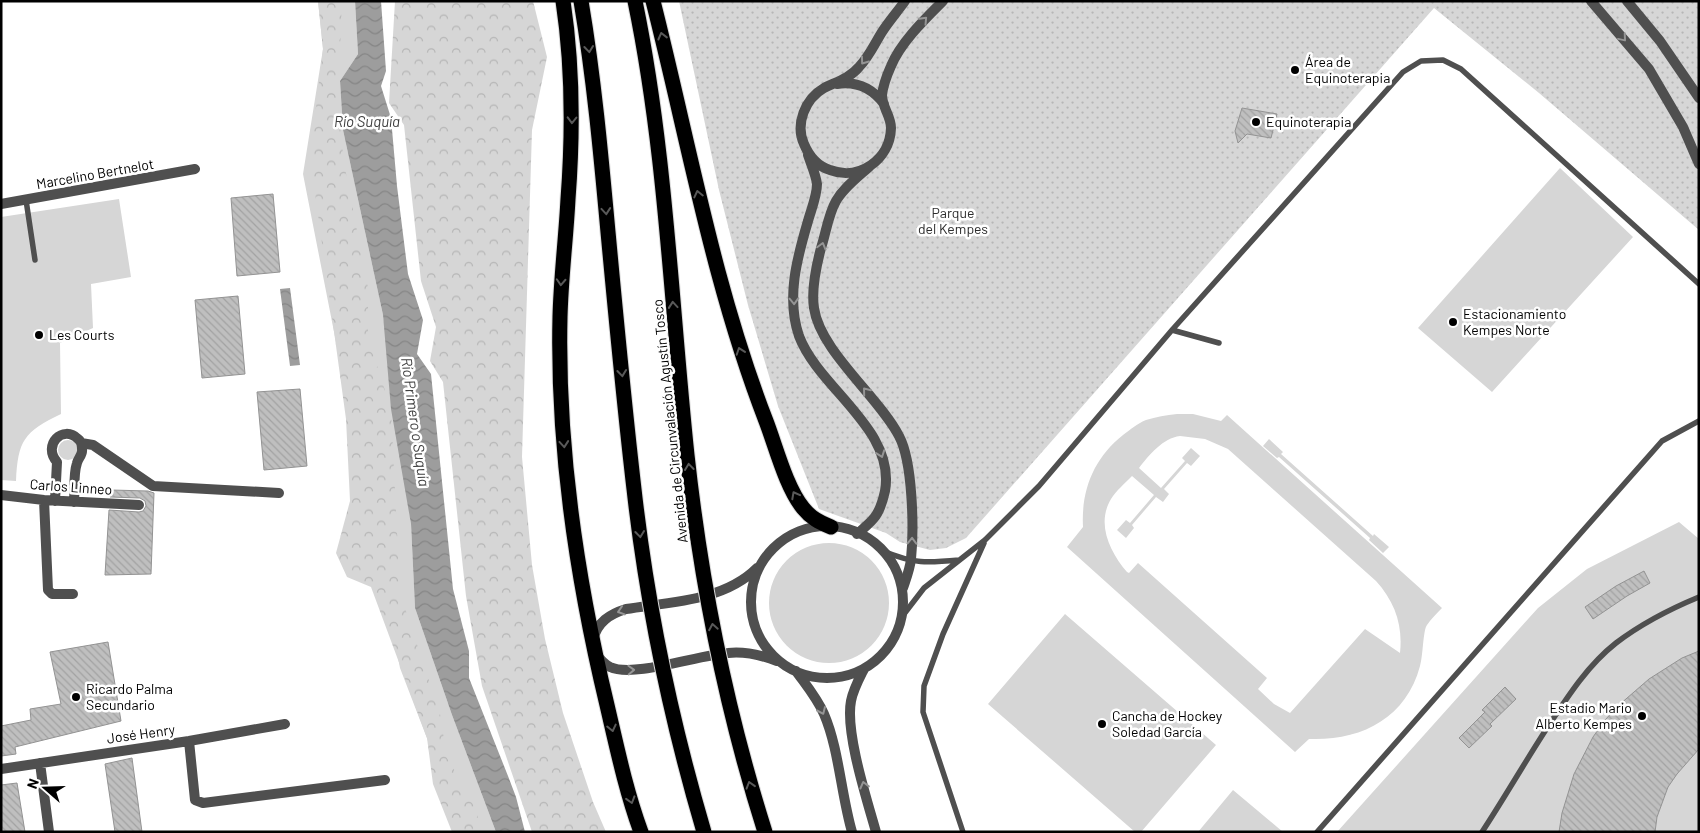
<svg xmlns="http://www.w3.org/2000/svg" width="1700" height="833" font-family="Barlow,sans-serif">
<defs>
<pattern id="forest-crowns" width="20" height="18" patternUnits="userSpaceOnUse" patternTransform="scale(1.25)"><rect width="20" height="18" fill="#d6d6d6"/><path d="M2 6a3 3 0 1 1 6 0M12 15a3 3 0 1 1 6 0" fill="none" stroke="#b6b6b6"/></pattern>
<pattern id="park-dots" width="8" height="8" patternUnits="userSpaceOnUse" patternTransform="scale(1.25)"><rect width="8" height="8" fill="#d6d6d6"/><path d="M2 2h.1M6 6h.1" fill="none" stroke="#b6b6b6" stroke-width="1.8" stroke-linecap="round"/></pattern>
<pattern id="water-waves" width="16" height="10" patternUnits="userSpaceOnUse" patternTransform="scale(1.25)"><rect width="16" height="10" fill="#9d9d9d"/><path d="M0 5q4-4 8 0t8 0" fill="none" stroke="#858585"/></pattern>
<pattern id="building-back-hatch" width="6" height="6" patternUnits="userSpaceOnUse" patternTransform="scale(1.25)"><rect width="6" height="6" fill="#bfbfbf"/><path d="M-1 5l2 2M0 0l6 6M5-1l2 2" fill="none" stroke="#a2a2a2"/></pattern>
</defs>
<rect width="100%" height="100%" fill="#fff"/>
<path fill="#d6d6d6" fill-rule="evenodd" d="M318 1H355L358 54 340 81 343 130 383 315 411 524 415 608 452 715 496 832H463L400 668 303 174 323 49Z
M1560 168 1633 237 1492 392 1418 328Z
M119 199 131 277 91 284 93 328 60 343 61 414C24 432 18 440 16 481L1 480V217Z
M1177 414H1193L1221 421 1227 415 1442 608C1437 613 1431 619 1427 625 1423 630 1423 657 1420 666 1406 719 1360 741 1309 739L1295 752 1067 547 1083 527C1081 490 1094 458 1123 435 1130 430 1138 423 1146 420 1156 417 1166 415 1177 414ZM1180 436 1205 439 1228 449 1376 581C1395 602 1403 625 1400 653L1365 629 1290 713 1274 704 1258 689 1267 678 1138 563 1129 573 1127 572C1110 552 1096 524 1111 499 1116 491 1125 483 1132 476L1154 495 1130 523 1126 520 1117 530 1126 538 1134 528 1132 525 1156 497 1163 502 1169 494 1164 489 1187 463 1191 466 1200 456 1191 448 1182 458 1185 461 1161 488 1139 468C1149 455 1163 438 1180 436Z
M1269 439 1283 452 1281 454 1373 536 1374 534 1389 547 1383 553 1369 540 1370 538 1279 457 1277 458 1263 446Z
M58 450a10 10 0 1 1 20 0a10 10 0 1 1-20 0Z
M1679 522 1699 539V832H1337L1538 608 1587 569Z
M769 603a60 60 0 1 1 120 0a60 60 0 1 1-120 0Z
M1065 614 1216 745 1141 832H1135L988 704Z
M1233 790 1283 832H1198Z"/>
<path fill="url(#forest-crowns)" d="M318 1H342L340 50 335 80 344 163 368 288V338L391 409 400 593 440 714 447 758 471 798 483 832H452L433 784 427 738 371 587 347 577 336 553 350 501 346 419 310 156 323 49Z
M395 1H533L547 57 532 130 522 457 532 565 545 639 563 713 593 802 606 832H532L482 686 466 596 443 382 430 361 436 327 421 281 404 125 389 103Z"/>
<path fill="url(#park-dots)" d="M679 1H1699V230L1539 93 1434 8 966 538 946 548 930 550 900 542 886 533 819 509 778 406 748 305 719 190Z"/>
<path fill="url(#water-waves)" d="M355 1H381L386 71 381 86 391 118 397 186 408 274 423 320 417 354 431 374 453 589 469 651V678L508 776 516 797 525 832H496L452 715 415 608 411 524 391 409 383 315 343 130 340 81 358 54Z
M290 288 300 365 290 366 280 289Z"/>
<path fill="url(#building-back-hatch)" stroke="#939393" d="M1242 108 1277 114 1271 138 1247 134 1238 143 1235 131Z
M273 194 280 272 237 276 231 198Z
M238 296 245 374 202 378 195 300Z
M300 389 307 466 264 470 257 392Z
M111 490 148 491 154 493 151 574 105 575 109 510 139 512 143 511 146 506 145 501 140 498 110 497Z
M1644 571 1650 583 1627 596 1593 619 1585 607 1616 586Z
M108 642 121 721 15 747 16 754 1 756V726L31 720 30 709 61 704 50 652Z
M1699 651V749L1677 774 1668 787 1657 817 1655 832H1559L1562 813 1574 774 1593 737 1605 720 1619 705 1649 679 1682 658Z
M1505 687 1516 699 1490 724 1492 726 1469 748 1459 738 1485 712 1482 710Z
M132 758 142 832H115L105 764Z
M17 783 25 832H1V785Z"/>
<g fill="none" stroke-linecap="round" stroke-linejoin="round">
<defs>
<path id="motorway" d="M563 1C573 67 573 133 568 199 566 238 561 277 560 317 557 447 577 580 607 705 617 748 626 791 641 832
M653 1C689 143 713 284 766 421 776 447 786 487 803 508 811 518 819 522 831 527"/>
</defs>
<use href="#motorway" stroke="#dbdbdb" stroke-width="17"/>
<path stroke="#4f4f4f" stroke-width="5.5" d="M26 200 35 260
M1172 330 1219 343
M883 551C914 564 927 563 959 560
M904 614 924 588 985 540 1039 486 1172 330 1403 72 1421 61 1443 60 1461 69 1699 284
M963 832 923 712 924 686 943 634 984 543
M1317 832 1662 441 1699 421
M1482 832C1505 797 1526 760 1549 725 1568 696 1588 665 1616 643 1641 624 1670 609 1699 597"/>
<path stroke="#4f4f4f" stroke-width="10" d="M905 1C898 11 889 21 882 32 875 43 869 57 859 67 850 78 836 82 824 88 805 99 795 124 804 144 809 156 817 166 830 170 859 181 890 160 891 128 891 116 882 107 882 95 883 86 887 75 891 66 901 42 925 19 943 1
M1591 1 1649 69 1683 127 1699 164
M1627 1 1660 41 1699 98
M837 84C857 81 872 88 884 104
M808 155C811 164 816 175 817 184 817 196 811 210 808 221 797 258 786 298 799 336 819 389 896 429 885 491 883 500 880 511 874 518 869 524 863 529 857 534
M870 166C858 177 844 187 836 201 828 215 826 233 821 248 816 267 811 289 814 308 820 351 879 397 899 436 913 462 914 530 911 559 910 569 906 579 903 588
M1 204 195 169
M81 443 93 445 153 486 279 493
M1 495 44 500 139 505
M44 500 48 590 52 594H73
M55 501 57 462C42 445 63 424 78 439 81 441 82 445 82 449 83 455 78 458 77 463 73 475 75 490 74 502
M189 741 195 800 203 803 385 780
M40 763 49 832
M1 769 189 741 285 724"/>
<path stroke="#4f4f4f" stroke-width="10" d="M751 602a76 76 0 1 1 152 0a76 76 0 1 1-152 0Z
M593 640C597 622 610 614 626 609 670 602 724 601 757 568
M596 654C600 659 604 664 610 667 634 678 698 655 728 653 746 651 761 655 777 661
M864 669C859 679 853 690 851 701 845 732 867 800 876 832
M796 671C806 685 817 698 824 714 839 749 841 794 852 832"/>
<use href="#motorway" stroke="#000" stroke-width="15"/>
<defs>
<path id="motorway-bridge" d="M581 1C594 78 601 155 608 232 616 318 624 403 634 489 647 605 671 720 704 832
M635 1C666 151 671 304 687 455 701 583 726 709 765 832"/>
</defs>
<use href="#motorway-bridge" stroke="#dbdbdb" stroke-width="17" stroke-linecap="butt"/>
<use href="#motorway-bridge" stroke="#000" stroke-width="15"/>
</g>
<defs><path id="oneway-chevron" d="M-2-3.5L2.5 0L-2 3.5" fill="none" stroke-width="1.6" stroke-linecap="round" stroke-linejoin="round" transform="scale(1.25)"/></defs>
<g stroke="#959595">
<use href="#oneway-chevron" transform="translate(924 20) rotate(-47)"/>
<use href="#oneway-chevron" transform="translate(1623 38) rotate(50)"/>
<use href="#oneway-chevron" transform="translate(864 61) rotate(126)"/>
<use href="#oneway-chevron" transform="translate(822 246) rotate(-75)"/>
<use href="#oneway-chevron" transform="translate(794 301) rotate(88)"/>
<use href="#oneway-chevron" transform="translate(866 391) rotate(-129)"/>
<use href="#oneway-chevron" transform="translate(881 454) rotate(70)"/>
<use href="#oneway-chevron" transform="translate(912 541) rotate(-89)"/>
<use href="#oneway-chevron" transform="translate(621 611) rotate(162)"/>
<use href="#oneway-chevron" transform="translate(631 670) rotate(-2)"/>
<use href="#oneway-chevron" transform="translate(822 711) rotate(66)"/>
<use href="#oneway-chevron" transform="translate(864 785) rotate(-104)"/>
</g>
<g stroke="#595959">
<use href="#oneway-chevron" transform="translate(662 36) rotate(-104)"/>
<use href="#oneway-chevron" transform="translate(589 49) rotate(83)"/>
<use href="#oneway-chevron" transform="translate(572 120) rotate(91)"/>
<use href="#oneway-chevron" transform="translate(698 194) rotate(-103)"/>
<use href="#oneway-chevron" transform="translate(606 211) rotate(85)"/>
<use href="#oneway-chevron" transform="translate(561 282) rotate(93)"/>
<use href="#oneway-chevron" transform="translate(673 305) rotate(-95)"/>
<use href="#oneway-chevron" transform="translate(740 351) rotate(-109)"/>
<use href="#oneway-chevron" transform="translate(622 373) rotate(84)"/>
<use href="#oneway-chevron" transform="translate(564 444) rotate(85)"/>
<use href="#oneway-chevron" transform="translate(689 467) rotate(-97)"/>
<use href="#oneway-chevron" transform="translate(795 495) rotate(-118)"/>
<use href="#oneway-chevron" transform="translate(640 534) rotate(83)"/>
<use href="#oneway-chevron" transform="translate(713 627) rotate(-100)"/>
<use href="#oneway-chevron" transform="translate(612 728) rotate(77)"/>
<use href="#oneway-chevron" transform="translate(750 785) rotate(-107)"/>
<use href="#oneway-chevron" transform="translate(631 800) rotate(73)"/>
</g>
<g fill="#000" stroke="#fff" stroke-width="2">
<circle cx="1295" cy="70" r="5"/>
<circle cx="1256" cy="122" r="5"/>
<circle cx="1453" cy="322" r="5"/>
<circle cx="39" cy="335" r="5"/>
<circle cx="76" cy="697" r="5"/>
<circle cx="1642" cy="716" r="5"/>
<circle cx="1102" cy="724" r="5"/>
</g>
<g text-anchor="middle" stroke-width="5" stroke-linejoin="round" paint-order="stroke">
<g font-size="14" fill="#000" stroke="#fff" text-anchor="start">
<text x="1305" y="67">Área de<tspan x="1305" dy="16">Equinoterapia</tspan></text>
<text x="1266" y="127">Equinoterapia</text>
<text x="1463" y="319">Estacionamiento<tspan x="1463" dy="16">Kempes Norte</tspan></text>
<text x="49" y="340">Les Courts</text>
<text x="86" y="694">Ricardo Palma<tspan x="86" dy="16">Secundario</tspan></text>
<text x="1632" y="713" text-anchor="end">Estadio Mario<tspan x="1632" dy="16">Alberto Kempes</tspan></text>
<text x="1112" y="721">Cancha de Hockey<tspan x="1112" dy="16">Soledad García</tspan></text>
</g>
<g font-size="14" fill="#000" stroke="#fff">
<text transform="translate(95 174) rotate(-10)" y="5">Marcelino Bertnelot</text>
<text transform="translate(670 421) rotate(-96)" y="5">Avenida de Circunvalación Agustín Tosco</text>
<text transform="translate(71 487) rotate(4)" y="5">Carlos Linneo</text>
<text transform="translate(141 734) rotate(-8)" y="5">José Henry</text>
</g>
<g font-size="14" fill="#2d2d2d" stroke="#fff">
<text x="953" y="218">Parque<tspan x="953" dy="16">del Kempes</tspan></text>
</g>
<g font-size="15" font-style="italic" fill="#3e3e3e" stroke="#fff">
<text x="367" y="127">Río Suquía</text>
<text transform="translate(415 422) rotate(82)" y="5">Río Primero o Suquía</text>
</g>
</g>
<rect width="1700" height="833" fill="none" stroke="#000000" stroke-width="5"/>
<g transform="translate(45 788) rotate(290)" stroke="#ffffff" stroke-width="4" paint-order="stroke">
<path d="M0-4L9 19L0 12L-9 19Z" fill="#000000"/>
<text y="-8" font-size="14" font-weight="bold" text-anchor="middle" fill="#000000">N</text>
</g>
</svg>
